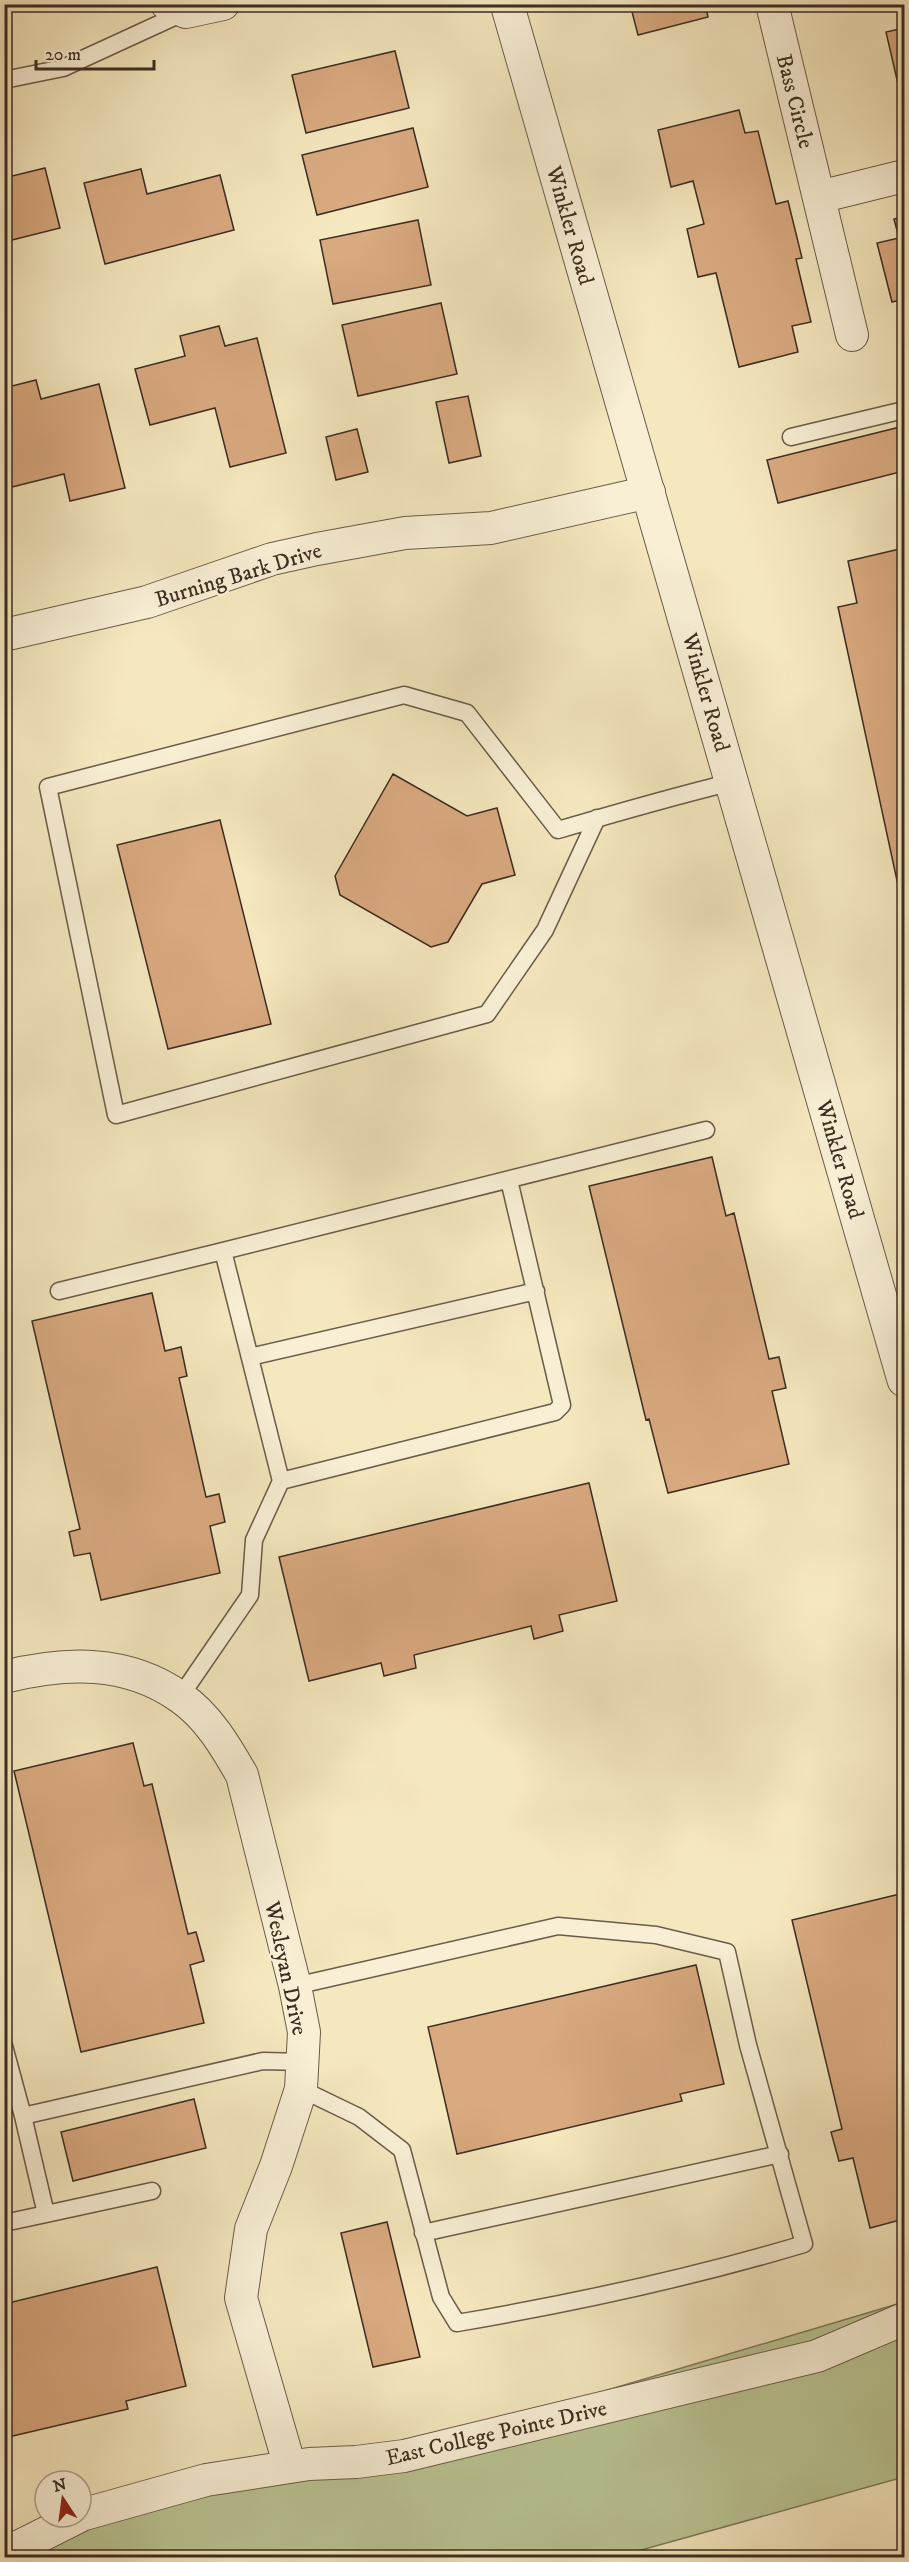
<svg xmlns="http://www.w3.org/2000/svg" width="909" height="2562" font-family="'IM FELL DW Pica',serif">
<rect width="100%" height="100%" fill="#f5e7be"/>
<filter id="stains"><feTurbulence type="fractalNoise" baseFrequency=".00333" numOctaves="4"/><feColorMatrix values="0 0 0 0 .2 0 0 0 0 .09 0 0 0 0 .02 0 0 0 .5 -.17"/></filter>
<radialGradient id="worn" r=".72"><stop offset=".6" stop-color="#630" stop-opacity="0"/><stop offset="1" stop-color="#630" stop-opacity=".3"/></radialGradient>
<path fill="#bac593" stroke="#7b795a" stroke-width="1.5" d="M904 2302V2477L616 2557H4L72 2517 426 2444Z"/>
<path fill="#d9a980" stroke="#3c2d22" stroke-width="1.5" d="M630 4H705L708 17 638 35Z
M904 28V110L886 32Z
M395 51 409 108 306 133 292 75Z
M739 110 745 133 758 131 776 204 788 201 802 258 796 259 811 322 792 326 798 352 739 367 716 273 698 277 687 229 704 224 693 181 671 187 658 130Z
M413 128 428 187 317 215 302 155Z
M45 168 60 228 4 242V178Z
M141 169 147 194 220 175 234 230 105 264 84 183Z
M904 217V299L892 302 877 243 899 238 894 219Z
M418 220 431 285 333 304 320 240Z
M441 303 457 374 358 396 342 325Z
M219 326 225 346 257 338 286 453 230 467 215 408 150 425 135 369 185 356 180 336Z
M36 380 41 399 99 384 125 488 70 501 64 474 4 489V406L8 405 4 388Z
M468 396 481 456 449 463 436 402Z
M904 426V471L778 503 767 460Z
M357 429 368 472 336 480 326 437Z
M904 548V913L838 607 857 603 848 561Z
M393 774 467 816 497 808 515 875 482 884 448 942 431 947 340 895 335 876Z
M220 820 271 1024 168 1049 117 845Z
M712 1157 726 1216 734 1213 769 1359 779 1357 786 1388 772 1391 789 1464 668 1493 649 1419 646 1420 589 1186Z
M152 1293 165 1351 181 1347 187 1376 179 1378 206 1497 219 1494 225 1522 210 1526 220 1573 101 1600 90 1553 74 1556 69 1532 80 1529 32 1321Z
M589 1483 617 1601 559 1615 563 1631 534 1639 531 1626 414 1655 416 1668 384 1676 381 1663 309 1681 279 1557Z
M133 1743 144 1786 152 1784 188 1934 196 1932 204 1961 190 1965 204 2023 81 2052 14 1771Z
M904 1893V2219L870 2228 853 2158 839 2161 831 2132 842 2129 792 1920Z
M696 1965 724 2084 680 2094 682 2101 457 2154 428 2027Z
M194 2099 206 2148 73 2181 61 2132Z
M387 2222 420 2357 373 2367 341 2233Z
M157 2267 186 2386 126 2401 128 2409 4 2438V2304Z"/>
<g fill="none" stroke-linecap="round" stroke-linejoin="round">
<defs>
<path id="service" d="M4 80 63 68 185 12
M791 437 904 410
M597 818 545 930 487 1014 116 1115 48 787 404 695 467 713 558 830C616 813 674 796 733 782
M223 1251 706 1130
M59 1291 223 1251 281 1481 254 1540 250 1595 180 1697
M250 1357 536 1291
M281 1481 555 1412 562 1405 509 1180
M295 1986 558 1926 656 1935 727 1952 748 2045 804 2244C690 2278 574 2303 457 2323L441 2297 402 2150 359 2117 301 2089
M4 2046 23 2116 263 2061 303 2062
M23 2116 46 2214 152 2191
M4 2223 46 2214
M423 2233 780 2154"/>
<path id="minor" d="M167 4 186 12 223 4
M772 4 852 335
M819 197 904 176
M4 635 147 602 272 559 317 549 405 533 491 528 649 492
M4 1677C65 1662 126 1659 180 1697 208 1716 226 1747 242 1775L295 1986 304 2032 301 2089 276 2166 251 2229 241 2298 290 2467
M81 2515 206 2480 309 2464 356 2462 404 2456 817 2356 904 2319
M4 2554 78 2517"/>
<path id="tertiary" d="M507 4 904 1380"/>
</defs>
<use href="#service" stroke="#6a5c49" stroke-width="19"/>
<use href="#minor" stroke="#6a5c49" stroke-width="34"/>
<use href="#tertiary" stroke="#6a5c49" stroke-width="35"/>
<use href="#service" stroke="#f8efd5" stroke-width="16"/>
<use href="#minor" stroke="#f8efd5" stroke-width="32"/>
<use href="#tertiary" stroke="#f8efd5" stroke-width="33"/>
</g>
<g text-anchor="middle" stroke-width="5" stroke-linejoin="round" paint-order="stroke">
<g font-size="22" fill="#3c2d22" stroke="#f8efd5">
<text transform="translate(796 101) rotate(76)" y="8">Bass Circle</text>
<text transform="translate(571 225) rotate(74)" y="8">Winkler Road</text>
<text transform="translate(238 574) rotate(-17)" y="8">Burning Bark Drive</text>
<text transform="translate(707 692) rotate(74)" y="8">Winkler Road</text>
<text transform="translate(841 1159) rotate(74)" y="8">Winkler Road</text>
<text transform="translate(287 1968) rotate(78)" y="8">Wesleyan Drive</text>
<text transform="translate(496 2432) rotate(-13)" y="8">East College Pointe Drive</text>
</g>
</g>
<rect width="909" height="2562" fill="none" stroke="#f5e7be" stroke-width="24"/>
<rect x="6" y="6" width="897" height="2550" fill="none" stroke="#3c2d22" stroke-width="3"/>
<rect x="12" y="12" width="885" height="2538" fill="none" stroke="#3c2d22" stroke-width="1.5"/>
<g transform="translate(63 2499) rotate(347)"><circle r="28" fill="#f8efd5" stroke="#ada18d" stroke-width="1.5"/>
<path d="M0-4.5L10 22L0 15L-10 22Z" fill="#8f2418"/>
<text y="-9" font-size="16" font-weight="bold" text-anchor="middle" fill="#3c2d22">N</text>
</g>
<path d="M36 60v9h118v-9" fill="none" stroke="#3c2d22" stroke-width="3"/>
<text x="45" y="60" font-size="18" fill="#3c2d22" stroke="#f8efd5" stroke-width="4.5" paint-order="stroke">20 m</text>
<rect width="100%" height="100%" filter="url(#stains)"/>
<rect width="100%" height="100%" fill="url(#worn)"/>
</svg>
